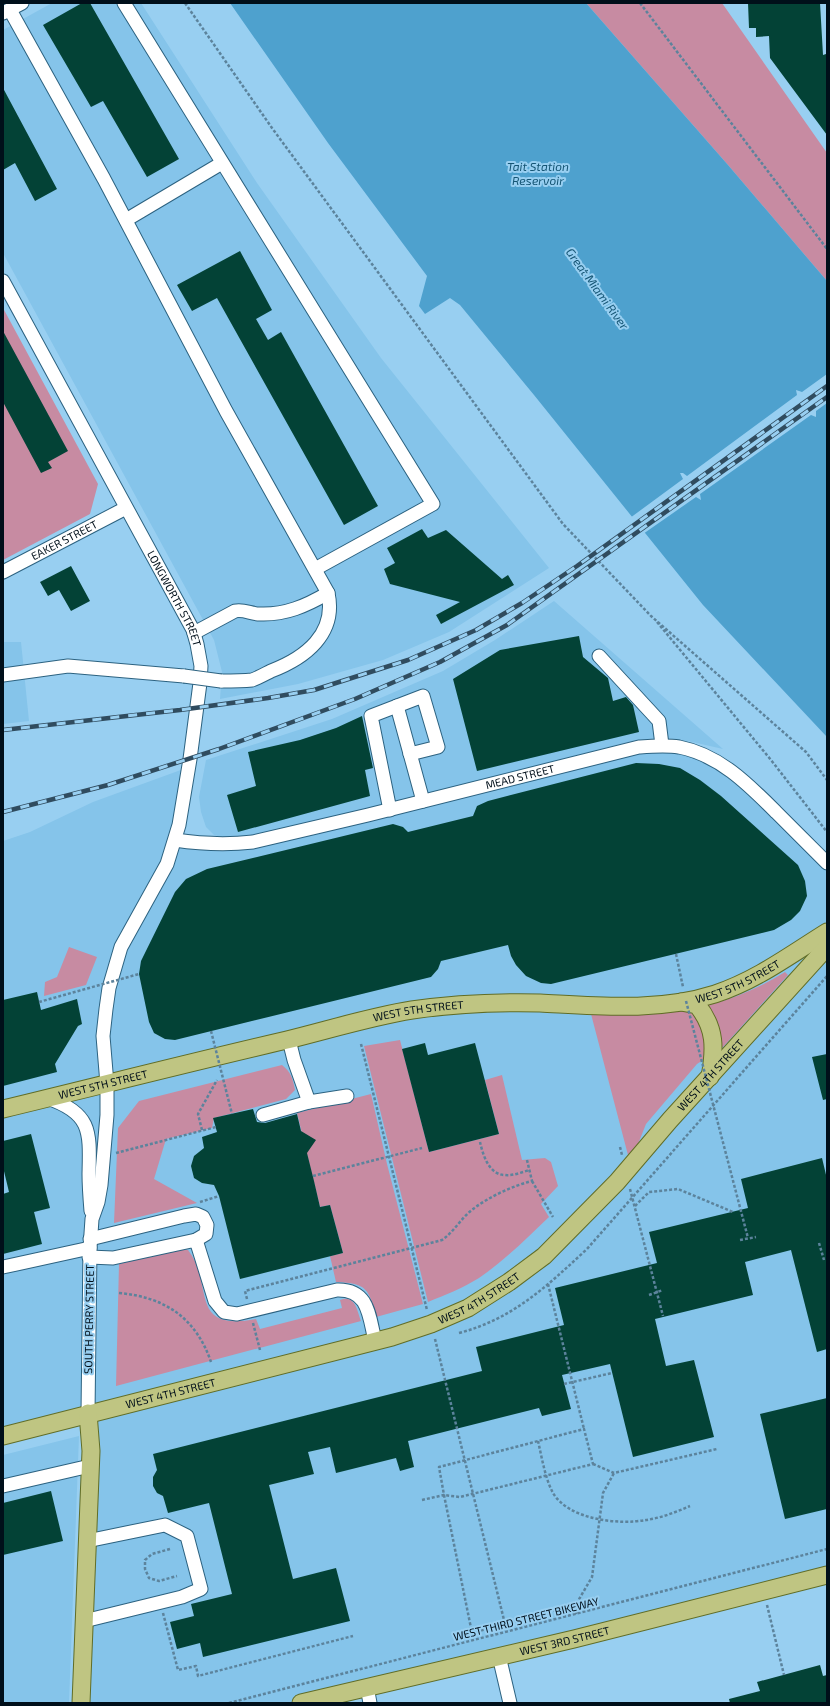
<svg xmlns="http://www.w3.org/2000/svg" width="830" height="1706" font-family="'Exo 2',sans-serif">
<rect width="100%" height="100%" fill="#98cff1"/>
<path fill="#85c4ea" d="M52 3H141L257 183 381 358 549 568 449 632 383 660 298 684 220 699 222 672 214 640 3 253V30Z
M554 601 723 749 688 741 664 739 636 740 250 839H229L214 835 206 827 201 812 199 797 206 760 332 719 443 671 495 640Z
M3 642H21L29 721 3 724Z
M639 747 712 758 827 863V1575L301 1703H81L88 1414 3 1436V841L30 832 93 802 189 767 175 840 235 844Z
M79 1436 69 1703H3V1455Z"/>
<path fill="#c78ba2" d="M586 3H722L827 153V281L728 165Z
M3 308 98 484 90 514 3 560Z
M69 947 97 957 86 985 44 996 45 982 57 977Z
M785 972 788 975 723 1047 697 1064 646 1124 638 1144 628 1155 591 1014C612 1014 634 1016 655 1014 702 1010 746 997 785 972Z
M400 1040 429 1152 499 1134 485 1080 502 1075 522 1160 545 1158 551 1162 558 1186 541 1204 549 1217C527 1238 504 1261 479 1278 463 1288 445 1295 428 1302L364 1046Z
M282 1065C291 1072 293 1079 295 1090L286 1099 214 1118 212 1128 166 1139 154 1179 197 1203 114 1223 118 1128 139 1101Z
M371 1094 387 1164 423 1304 376 1317C369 1289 367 1283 336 1282L330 1256 343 1253 330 1205 320 1207 297 1113Z
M179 1249 188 1250C215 1285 187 1332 256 1319L260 1329 342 1308 340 1300C355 1294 357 1310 361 1321L116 1386 119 1264Z"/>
<path fill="#4ea1ce" d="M230 3H586L728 165 827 281V737L703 605 534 395 460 305 450 298 425 314 419 306 427 276 328 143Z"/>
<path fill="#98cff1" d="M827 374V403L816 411V417L811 415 700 494 701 500 696 497 643 534 630 518 683 479 680 473H683L687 476 797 395 796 390 802 392Z"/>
<path fill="#034236" d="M82 3H90L179 159 147 177 103 101 91 107 43 25Z
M748 3H820L823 55 826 54 827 69V135L770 58 769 36 756 37V28H749Z
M3 88 57 189 35 201 15 163 3 170Z
M240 251 272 310 256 319 268 340 281 332 378 506 344 525 217 298 192 311 177 285Z
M3 331 68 451 48 462 52 468 41 473 3 402Z
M422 529 428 538 446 530 502 579 508 575 514 585 441 624 436 615 460 602 390 584 384 569 395 563 387 548Z
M71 566 90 601 71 611 59 590 48 596 40 582Z
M579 636 583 657 608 678 613 701 626 697 633 705 639 732 477 771 453 679 500 650Z
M362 716 373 768 365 770 370 796 238 832 227 795 256 786 248 752 300 740 336 728Z
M636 763 659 764 680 768 700 780 721 796 798 865 805 881 807 896 800 911 791 920 774 930 551 984 541 983 526 976 516 965 511 956 508 945 441 961 438 969 431 977 175 1040 165 1039 154 1033 149 1022 139 974 141 961 175 892 186 879 207 869 393 824 403 827 408 832 473 816 477 806 488 801Z
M37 992 41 1010 77 999 82 1024 78 1026 55 1064 57 1072 3 1086V1000Z
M425 1043 428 1055 475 1043 499 1134 429 1152 402 1049Z
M827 1054V1099L823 1100 812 1057Z
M253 1109 257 1122 265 1123 297 1114 301 1131 316 1140 307 1153 314 1181 320 1207 330 1205 343 1253 240 1279 219 1196 214 1185 202 1183 194 1178 191 1166 194 1156 204 1148 202 1137 217 1132 213 1118Z
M31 1134 50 1208 34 1212 42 1244 3 1254V1194L9 1192 3 1167V1141Z
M822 1158 827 1179V1349L817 1352 791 1250 745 1262 753 1295 655 1319 666 1366 694 1360 714 1437 633 1457 610 1364 562 1375 571 1409 542 1416 539 1408 408 1441 414 1467 400 1471 396 1458 336 1473 330 1447 308 1452 314 1474 269 1485 293 1579 336 1568 350 1621 203 1657 200 1643 177 1649 170 1622 194 1616 191 1604 232 1594 209 1503 168 1513 163 1496 157 1493 153 1486V1477L157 1470 153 1454 482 1371 476 1347 564 1325 555 1288 657 1263 649 1232 748 1208 741 1179Z
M827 1398V1509L785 1519 760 1414Z
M51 1491 63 1541 3 1555V1503Z
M820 1665 823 1676 827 1675V1703H730L729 1699 760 1691 757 1682Z"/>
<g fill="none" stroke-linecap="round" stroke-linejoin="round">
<defs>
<g id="minor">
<path d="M124 3 433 504 315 569"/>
<path d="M10 10 104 179 226 411 328 593C337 634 305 658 271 671 265 674 258 678 252 680 242 681 231 681 221 681"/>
<path d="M3 13 22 3"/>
<path d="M126 220 222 163"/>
<path id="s1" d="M3 281 193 630 197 644 201 666 200 683 190 759 179 825 167 864 121 947 109 988 106 1009 103 1036 107 1084V1115L101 1185 98 1202 92 1219 90 1248 88 1413"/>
<path id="s2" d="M3 572 126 508"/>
<path d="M194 633 235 611C244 609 251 614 260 614 285 615 306 606 328 593"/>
<path d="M599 656 659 721 662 745"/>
<path d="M3 675 68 666 184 676"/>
<path d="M397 706 423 801"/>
<path d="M390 810 371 716 423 696 438 747 410 754"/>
<path id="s3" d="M175 840C202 844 226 845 253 842L368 815 639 747C653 746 666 745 679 747 720 755 749 785 777 813 794 830 810 846 827 863"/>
<path d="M289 1040 294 1060 309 1102 347 1096"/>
<path d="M47 1098C92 1113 90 1132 89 1174 89 1187 90 1199 91 1211"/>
<path d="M263 1115 309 1102"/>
<path d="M90 1239 184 1216 196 1214 203 1217 207 1225 206 1234 196 1240"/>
<path d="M89 1257 113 1258 196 1240 215 1301 224 1312 237 1314 337 1290C369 1289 369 1316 375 1341"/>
<path d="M3 1267 90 1248"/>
<path d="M3 1486 90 1466"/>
<path d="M84 1621 182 1597 201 1589 187 1536 165 1525 87 1541"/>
<path d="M499 1656 510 1703"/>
<path d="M367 1687 370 1703"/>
</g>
<g id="major">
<path d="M681 1002 697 1005C716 1028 715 1049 710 1077"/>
<path id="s4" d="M3 1109C98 1086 192 1062 287 1040 328 1030 369 1017 412 1010 454 1004 498 1002 540 1003 598 1006 659 1012 715 994 757 980 790 955 827 932"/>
<path id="s5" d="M3 1436 392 1337 431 1324 468 1308 509 1282 544 1256 617 1182 670 1120 827 947"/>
<path d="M81 1703 91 1451 88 1413"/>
<path id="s6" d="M301 1703 574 1639 827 1575"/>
</g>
</defs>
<use href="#minor" stroke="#2c6280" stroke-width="15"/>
<use href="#major" stroke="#606d27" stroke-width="19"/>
<path stroke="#5c839c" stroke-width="2.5" stroke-dasharray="3 2" stroke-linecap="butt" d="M185 3 272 128 563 524 651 616 806 752 827 780
M640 3 827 249
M657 622 771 760 827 832
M676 954 683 987
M361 1044 427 1310
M202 1130 198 1114 217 1080
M480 1142C483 1155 489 1175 505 1175 513 1176 522 1172 530 1170
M620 1147 622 1155
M116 1153 216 1127
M313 1176 422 1148
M532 1181 553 1217
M630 1189 663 1316
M200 1202 219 1196
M635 1206 649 1192 678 1189 733 1212
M740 1240 756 1237
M819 1243 824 1260
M548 1284 584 1429
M119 1293C165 1297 196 1318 211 1362
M247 1299 245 1291 442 1240C454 1232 461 1218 473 1209 489 1197 512 1186 532 1181L527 1160
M253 1323 260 1350
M459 1333C513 1319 547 1286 587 1249L827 976
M435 1339 505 1624
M538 1441C542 1458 545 1478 553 1493 569 1520 619 1525 646 1520 661 1518 676 1512 690 1506
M593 1464 614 1473 717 1449
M422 1500 444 1495 439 1467 584 1429 593 1464 460 1497 444 1495 472 1633 577 1604
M170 1549 152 1554 145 1560V1569L149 1578 159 1581 177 1576
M767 1605 784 1675
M163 1613 178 1670 196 1666 198 1676 353 1636
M576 1614 578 1601 592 1577 603 1493 614 1473
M229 1703 827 1549"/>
<use href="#minor" stroke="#fff" stroke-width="13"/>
<use href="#major" stroke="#bfc582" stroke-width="17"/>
<defs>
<path id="rail" d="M3 730 180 710 268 698 314 690 408 660 476 630 522 603 577 566 827 386
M3 812 108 785 219 749 355 699 440 662 507 625 827 397"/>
</defs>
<use href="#rail" stroke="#304c5f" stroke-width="4.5"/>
<use href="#rail" stroke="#98cff1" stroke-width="3" stroke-dasharray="9" stroke-linecap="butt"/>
<defs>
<path id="minor-bridge" d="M184 676 221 681"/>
</defs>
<use href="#minor-bridge" stroke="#2c6280" stroke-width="15" stroke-linecap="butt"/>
<path stroke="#5c839c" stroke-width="2.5" stroke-dasharray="3 2" stroke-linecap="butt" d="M686 1001 748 1238
M39 1002 139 974
M211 1031 232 1114
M649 1295 663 1290
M564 1384 612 1373"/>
<use href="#minor-bridge" stroke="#fff" stroke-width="13"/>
</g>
<g text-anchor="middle" stroke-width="4" stroke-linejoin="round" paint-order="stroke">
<g font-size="11" fill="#000f1a" stroke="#98cff1">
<text dy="4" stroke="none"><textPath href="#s2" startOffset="69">EAKER STREET</textPath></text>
<text dy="4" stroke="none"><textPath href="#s1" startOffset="361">LONGWORTH STREET</textPath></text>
<text dy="4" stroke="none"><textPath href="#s3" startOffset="353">MEAD STREET</textPath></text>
<text dy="4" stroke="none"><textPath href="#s4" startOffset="751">WEST 5TH STREET</textPath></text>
<text dy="4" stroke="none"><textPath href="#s4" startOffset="427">WEST 5TH STREET</textPath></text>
<text dy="4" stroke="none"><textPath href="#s5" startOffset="821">WEST 4TH STREET</textPath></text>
<text dy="4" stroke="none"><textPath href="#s4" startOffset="103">WEST 5TH STREET</textPath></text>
<text dy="4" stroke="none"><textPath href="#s5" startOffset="497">WEST 4TH STREET</textPath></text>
<text transform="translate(89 1319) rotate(-89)" y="4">SOUTH PERRY STREET</text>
<text dy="4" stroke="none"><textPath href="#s5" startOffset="173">WEST 4TH STREET</textPath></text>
<text transform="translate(526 1619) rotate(-14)" y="4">WEST THIRD STREET BIKEWAY</text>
<text dy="4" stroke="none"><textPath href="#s6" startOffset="271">WEST 3RD STREET</textPath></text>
</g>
<g font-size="12" font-style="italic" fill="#155574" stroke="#98cff1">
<text x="538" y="171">Tait Station<tspan x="538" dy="14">Reservoir</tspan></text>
<text transform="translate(597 289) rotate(54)" y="4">Great Miami River</text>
</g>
</g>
<rect width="830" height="1706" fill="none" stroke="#000f1a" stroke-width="8"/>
</svg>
